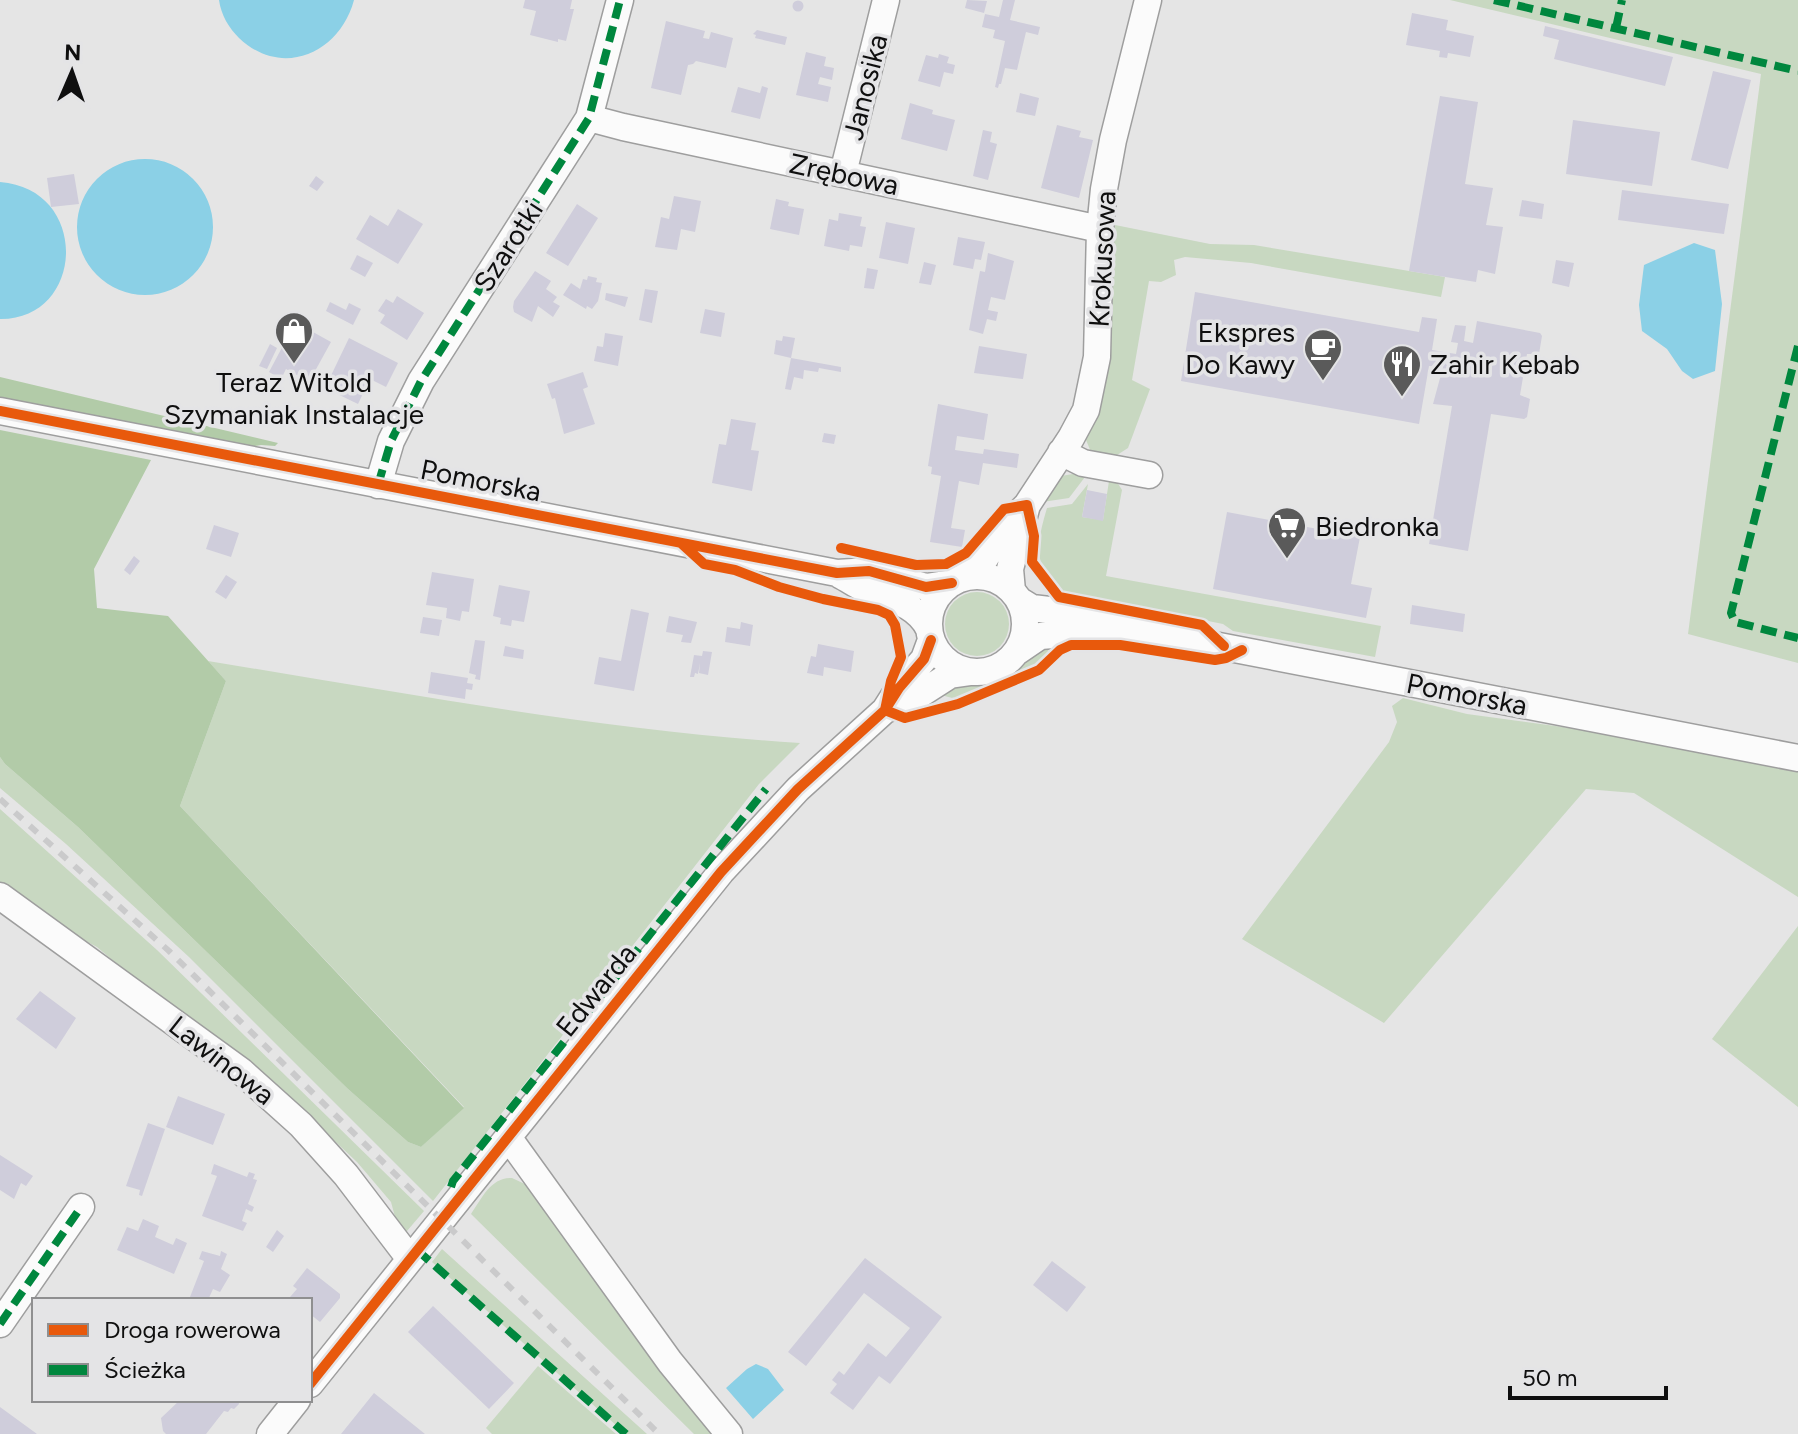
<svg xmlns="http://www.w3.org/2000/svg" width="1798" height="1434" font-family="Figtree,sans-serif">
<rect width="100%" height="100%" fill="#e5e5e5"/>
<path fill="#c8d8c1" d="M1450 0H1798V663L1688 634 1761 74Z
M1110 224 1210 244 1254 245 1445 277 1441 297 1251 263 1185 257 1174 260 1176 275 1161 282 1149 281 1132 380 1150 389 1128 448 1114 457 1091 452 1086 440Z
M1073 474 1085 477 1069 498 1042 502 1061 476Z
M1109 481 1117 482 1122 490 1106 576 1381 626 1375 657 1233 631 1223 624 1064 592C1031 569 1037 542 1047 508L1072 504 1088 484 1082 517 1103 520Z
M945 624a32 32 0 1 1 64 0a32 32 0 1 1-64 0Z
M1050 643 1047 656 1037 665 956 699 941 695 960 681 984 682 997 679 1009 673 1026 655Z
M208 661C404 693 601 730 800 743L759 784 433 1201 189 957 66 844 0 788V757L5 764 78 827 348 1089 408 1142 421 1147 464 1107 180 806 226 681Z
M1403 698 1467 714 1592 731 1798 771V897L1634 793 1586 789 1384 1023 1242 939 1389 742 1397 722 1392 706Z
M0 809 157 950 424 1211 407 1231H404L397 1224 391 1202 357 1162 262 1073 144 987 97 947 44 919 0 885Z
M1798 926V1107L1712 1039Z
M512 1178 527 1185 717 1434H694L471 1214C482 1198 491 1177 512 1178Z
M442 1249 647 1434H626L432 1262Z
M538 1366 616 1434H492L486 1428Z"/>
<path fill="#b2cba8" d="M0 377 278 443 275 446 261 445 245 448 0 399Z
M0 430 151 460 94 569 97 608 168 616 226 681 180 806 464 1108 421 1147 408 1142 348 1089 78 827 5 764 0 757Z"/>
<path fill="#8bd0e6" d="M219 0H354C340 53 282 79 239 38 229 28 221 15 219 0Z
M77 227a68 68 0 1 1 136 0a68 68 0 1 1-136 0Z
M0 182C91 189 85 320 0 319Z
M1694 243 1715 250 1722 304 1715 371 1693 379 1682 371 1667 349 1642 331 1639 305 1644 265Z
M756 1364 768 1369 784 1390 753 1419 726 1388 747 1369Z"/>
<path fill="#cfcddb" d="M525 0H572L570 9H574L566 41 558 39V42L530 35 536 11 523 8Z
M967 0 987 1 984 13 965 8Z
M1003 0H1015L1010 20 1040 27 1038 35 1026 32 1017 70 1005 68 1001 84H999L998 88 995 87 1005 41 993 38 995 30 982 27 985 14 999 17Z
M792.5 6a5.5 5.5 0 1 1 11 0a5.5 5.5 0 1 1-11 0Z
M1412 13 1448 20 1446 30 1474 36 1470 57 1448 53 1447 58 1439 57 1440 51 1406 45Z
M666 21 705 31 703 38 709 39 711 32 733 38 726 68 696 61 693 64 688 65 681 95 651 88Z
M1545 26 1673 57 1665 86 1554 59 1559 40 1543 36Z
M757 30 787 37 785 45 755 38 756 35 753 34Z
M806 52 826 57 824 66 834 68 832 80 820 77 818 84 831 87 828 102 796 95Z
M939 54 949 57 947 63 955 65 953 74 944 72 940 87 918 81 926 55 938 58Z
M1713 71 1751 80 1728 169 1691 160Z
M762 86 768 88 760 119 731 112 738 87 760 93Z
M1020 93 1039 98 1035 116 1016 112Z
M1440 96 1478 102 1465 184 1493 188 1486 225 1503 227 1495 274 1478 270 1476 282 1409 271Z
M910 103 933 110 932 114 955 120 947 151 901 139Z
M1573 120 1660 132 1652 186 1566 174Z
M1057 125 1081 131 1079 137 1093 140 1079 198 1041 188Z
M983 130 992 132 990 142 997 144 988 180 973 176Z
M74 174 79 204 51 207 47 178Z
M316 176 324 182 317 191 309 186Z
M1622 190 1729 204 1724 234 1618 220Z
M674 196 701 201 695 232 681 229 677 250 655 247 661 217 669 219Z
M776 199 789 202 788 206 804 209 799 235 770 229Z
M1522 200 1544 204 1542 219 1519 216Z
M577 204 598 218 568 266 546 253Z
M398 209 423 224 398 264 356 239 370 215 388 226Z
M839 213 862 217 860 226 866 227 862 247 850 245 849 251 824 246 829 219 838 221Z
M886 222 915 228 908 264 879 258Z
M958 237 985 242 981 260 975 259 973 269 953 265Z
M988 253 1014 261 1005 300 991 297 988 310 998 312 996 321 987 319 983 334 969 330 980 271 985 272Z
M357 255 373 263 365 277 350 269Z
M1556 260 1574 263 1569 287 1552 283Z
M924 262 936 265 931 285 919 283Z
M867 268 878 270 874 289 864 288Z
M535 271 551 281 546 289 557 297 553 302 560 306 553 317 538 306 532 322 514 312 513 307 514 301Z
M588 276 597 278 596 282 602 283 598 301 592 309 587 306 586 309 563 295 571 283 580 289 583 279 587 280Z
M645 289 658 291 652 323 639 320Z
M1195 292 1419 332 1422 317 1437 319 1432 350 1456 354 1458 343 1451 342 1455 325 1466 326 1464 341 1473 343 1477 321 1540 333 1542 336 1539 354H1527L1520 395 1530 399 1527 417 1524 419 1491 414 1468 551 1429 544 1452 406 1433 404 1443 367 1429 366 1419 424 1181 381Z
M606 293 628 297 625 307 605 300Z
M397 296 424 313 407 340 380 323 385 315 378 311 386 299 393 303Z
M330 302 346 310 349 303 361 309 353 325 326 311Z
M705 309 725 313 721 337 700 333Z
M304 327 331 342 309 382 286 369 281 379 269 372 286 340 294 345Z
M605 333 623 336 618 366 594 361 597 346 603 347Z
M783 336 795 338 791 358 774 354 776 340 782 341Z
M349 338 398 363 386 387 370 379 358 404 325 388Z
M270 344 277 348 267 369 259 366Z
M979 346 1027 354 1023 379 974 373Z
M791 358 841 367V372L819 368 818 372 804 370 803 379 794 377 791 390 785 389Z
M583 372 588 387 583 389 595 424 564 434 555 398 552 399 547 384Z
M938 404 988 414 984 440 957 436 955 450 983 454 984 449 1019 454 1017 468 983 463 979 485 959 481 951 528 965 530 962 547 930 542 941 476 931 474 932 467 928 466Z
M731 419 756 423 751 450 759 451 752 491 712 483 719 444 726 445Z
M824 433 836 435 834 444 822 442Z
M1087 490 1107 494 1103 521 1082 517Z
M1227 512 1360 537 1351 584 1372 588 1366 618 1213 589Z
M214 525 239 533 231 557 206 549Z
M134 556 140 561 130 575 124 570Z
M432 572 474 579 469 612 462 611 460 621 446 618 447 608 426 605Z
M226 575 237 582 226 599 215 592Z
M499 585 530 591 524 622 512 620 511 626 500 624 501 618 493 616Z
M1412 605 1465 614 1463 632 1410 624Z
M631 609 649 613 634 691 594 684 599 657 621 661Z
M669 616 697 622 691 643 681 642 683 635 666 632Z
M423 617 442 620 439 636 420 633Z
M741 622 753 625 750 646 725 642 727 627 740 629Z
M475 640 485 641 480 680 475 679 476 675 469 673Z
M818 644 854 651 851 672 824 667 823 676 807 673 811 656 816 657Z
M505 646 524 650 523 659 503 656Z
M703 651 712 652 708 675 699 673 700 663 698 674 695 673 694 677H690L694 655 702 656Z
M431 672 468 678 467 683 473 684 472 690 466 689 465 699 428 693Z
M40 991 76 1018 56 1049 16 1019Z
M178 1096 225 1114 213 1145 166 1127Z
M148 1123 165 1129 142 1196 139 1195 140 1190 126 1186Z
M0 1155 33 1176 26 1186 21 1183 14 1199 0 1190Z
M214 1164 247 1177 249 1172 255 1174 253 1179 257 1180 248 1204 254 1207 252 1212 246 1209 242 1221 247 1223 243 1231 202 1216 217 1176 211 1174Z
M143 1219 159 1226 155 1237 173 1245 176 1238 187 1243 174 1274 117 1250 127 1227 138 1231Z
M277 1230 284 1236 273 1252 266 1247Z
M202 1251 220 1256 221 1251 227 1254 221 1269 230 1275 220 1292 213 1289 208 1300 190 1297 204 1261 199 1259Z
M865 1258 942 1317 890 1384 879 1376 853 1410 830 1393 837 1384 832 1380 839 1371 844 1375 868 1343 886 1357 910 1328 864 1293 806 1366 788 1352Z
M1052 1261 1086 1287 1067 1312 1033 1285Z
M307 1268 340 1294V1298L320 1322 310 1314V1300H294L290 1297 297 1289 293 1286Z
M433 1306 514 1383 489 1409 408 1332Z
M374 1393 425 1434H341Z
M180 1400H238L239 1404 234 1409 231 1408 228 1412 224 1411 206 1434H166L163 1431 161 1418Z
M0 1407 11 1415 37 1434H0Z"/>
<g fill="none" stroke-linecap="round" stroke-linejoin="round">
<defs>
<path id="minor" d="M589 118 623 127 1100 229
M843 173 886 0
M0 411 837 573 869 571 926 587 952 583
M1061 452 1083 463 1149 475
M378 485 391 441 421 381 589 118 620 0
M840 575C848 579 855 584 863 588 886 598 917 603 929 629
M929 624a48 48 0 1 1 96 0a48 48 0 1 1-96 0Z
M962 578 979 568 1004 528 1027 505 1071 438 1086 410 1097 357 1100 229 1104 189 1113 140 1148 0
M1012 591 1010 569 1027 505
M1019 600 1032 608 1083 614 1136 630 1798 758
M1018 651 1040 636 1120 630
M885 710 911 700 950 675 971 672
M0 896 241 1071 301 1125 346 1175 410 1259
M508 1137 670 1362 729 1434
M0 1324 81 1207
M310 1384 721 872 798 789 885 710 899 688 924 659 931 640
M270 1434 297 1400"/>
</defs>
<use href="#minor" stroke="#9e9e9e" stroke-width="29"/>
<use href="#minor" stroke="#fbfbfb" stroke-width="26"/>
<path stroke="#cacacb" stroke-width="6" stroke-dasharray="10 10" stroke-linecap="butt" d="M0 799 169 951 659 1434"/>
<path stroke="#00873e" stroke-width="8" stroke-dasharray="16 8" stroke-linecap="butt" d="M1494 0 1798 71
M1616 28 1622 0
M1798 346 1731 613 1735 622 1798 638
M378 485 391 441 421 381 589 118 620 0
M451 1187 453 1181 766 789
M417 1250 626 1434
M0 1324 81 1207"/>
<defs>
<path id="cycleway" d="M0 411 837 573 869 571 926 587 952 583
M681 543 704 564 735 570 779 587 823 599 878 610 889 615 895 625 901 657 891 681 885 710 905 718 958 704 1039 670 1060 650 1071 645H1120L1215 660 1226 658 1242 650
M841 548 916 565 946 564 966 553 1004 509 1027 505 1034 536 1032 562 1059 597 1202 625 1224 646
M310 1384 721 872 798 789 885 710 899 688 924 659 931 640"/>
</defs>
<use href="#cycleway" stroke="#e4e4e6" stroke-width="15"/>
<use href="#cycleway" stroke="#e8590c" stroke-width="10"/>
</g>
<defs>
<symbol id="shop-pin" viewBox="-11 -11 22 30"><path d="M0 17L-7.5 6A9.5 9.5 0 1 1 7.5 6Z" fill="#5a5a5a" stroke="#e4e4e6"/><path d="M-5-2.5h2.3a2.7 3.5 0 0 1 5.4 0H5L5.5 6h-11ZM-1.5-2.5h3a1.5 2.3 0 0 0-3 0Z" fill="#fff"/></symbol>
<symbol id="cafe-pin" viewBox="-11 -11 22 30"><path d="M0 17L-7.5 6A9.5 9.5 0 1 1 7.5 6Z" fill="#5a5a5a" stroke="#e4e4e6"/><path d="M-5.5-4.5H6V0H3Q3 3.5 0 3.5H-2.5Q-5.5 3.5-5.5 0ZM3-3.2v2h1.7v-2ZM-6 4.5H4V6H-6Z" fill="#fff"/></symbol>
<symbol id="restaurant-pin" viewBox="-11 -11 22 30"><path d="M0 17L-7.5 6A9.5 9.5 0 1 1 7.5 6Z" fill="#5a5a5a" stroke="#e4e4e6"/><path d="M-5-6h1v4h1v-4h1v4h1v-4h1v5L-1.5 .5V6h-2V.5L-5-1ZM5-6V6H3V1.5H1.5Q1.5-4 5-6Z" fill="#fff"/></symbol>
<symbol id="supermarket-pin" viewBox="-11 -11 22 30"><path d="M0 17L-7.5 6A9.5 9.5 0 1 1 7.5 6Z" fill="#5a5a5a" stroke="#e4e4e6"/><path d="M-6-5.5h2.5l.6 2H6L4.5 2H-2.5L-4.4-4H-6ZM-1.5 3.2a1.3 1.3 0 1 0 .1 0ZM3 3.2a1.3 1.3 0 1 0 .1 0Z" fill="#fff"/></symbol>
</defs>
<g fill-rule="evenodd">
<use href="#shop-pin" x="272" y="309" width="44" height="60"/>
<use href="#cafe-pin" x="1301" y="326" width="44" height="60"/>
<use href="#restaurant-pin" x="1380" y="342" width="44" height="60"/>
<use href="#supermarket-pin" x="1265" y="504" width="44" height="60"/>
</g>
<g text-anchor="middle" stroke-width="7" stroke-linejoin="round" paint-order="stroke">
<g font-size="28" fill="#0f0f0f" stroke="#e4e4e6">
<text transform="translate(865 87) rotate(-76)" y="10">Janosika</text>
<text transform="translate(844 174) rotate(12)" y="10">Zrębowa</text>
<text transform="translate(508 246) rotate(-57)" y="10">Szarotki</text>
<text transform="translate(1102 259) rotate(-87)" y="10">Krokusowa</text>
<text transform="translate(481 480) rotate(11)" y="10">Pomorska</text>
<text transform="translate(1467 694) rotate(11)" y="10">Pomorska</text>
<text transform="translate(596 990) rotate(-51)" y="10">Edwarda</text>
<text transform="translate(222 1060) rotate(38)" y="10">Lawinowa</text>
</g>
<g font-size="28" fill="#0f0f0f" stroke="#e4e4e6" text-anchor="start">
<text x="1295" y="342" text-anchor="end">Ekspres<tspan x="1295" dy="32">Do Kawy</tspan></text>
<text x="1430" y="374">Zahir Kebab</text>
<text x="294" y="392" text-anchor="middle">Teraz Witold<tspan x="294" dy="32">Szymaniak Instalacje</tspan></text>
<text x="1315" y="536">Biedronka</text>
</g>
</g>
<rect x="32" y="1298" width="280" height="104" fill="#e4e4e6" stroke="#8f8f90" stroke-width="2"/>
<rect x="48" y="1324" width="40" height="12" fill="#e8590c" stroke="#8f8f90" stroke-width="2"/>
<text x="104" y="1338" font-size="24" fill="#0f0f0f">Droga rowerowa</text>
<rect x="48" y="1364" width="40" height="12" fill="#00873e" stroke="#8f8f90" stroke-width="2"/>
<text x="104" y="1378" font-size="24" fill="#0f0f0f">Ścieżka</text>
<g transform="translate(72 72) rotate(2)" stroke="#e4e4e6" stroke-width="6" paint-order="stroke">
<path d="M0-6L14 30L0 20L-14 30Z" fill="#0f0f0f"/>
<text y="-12" font-size="22" font-weight="bold" text-anchor="middle" fill="#0f0f0f">N</text>
</g>
<path d="M1510 1386v12h156v-12" fill="none" stroke="#0f0f0f" stroke-width="4"/>
<text x="1522" y="1386" font-size="24" fill="#0f0f0f" stroke="#e4e4e6" stroke-width="6" paint-order="stroke">50 m</text>
</svg>
